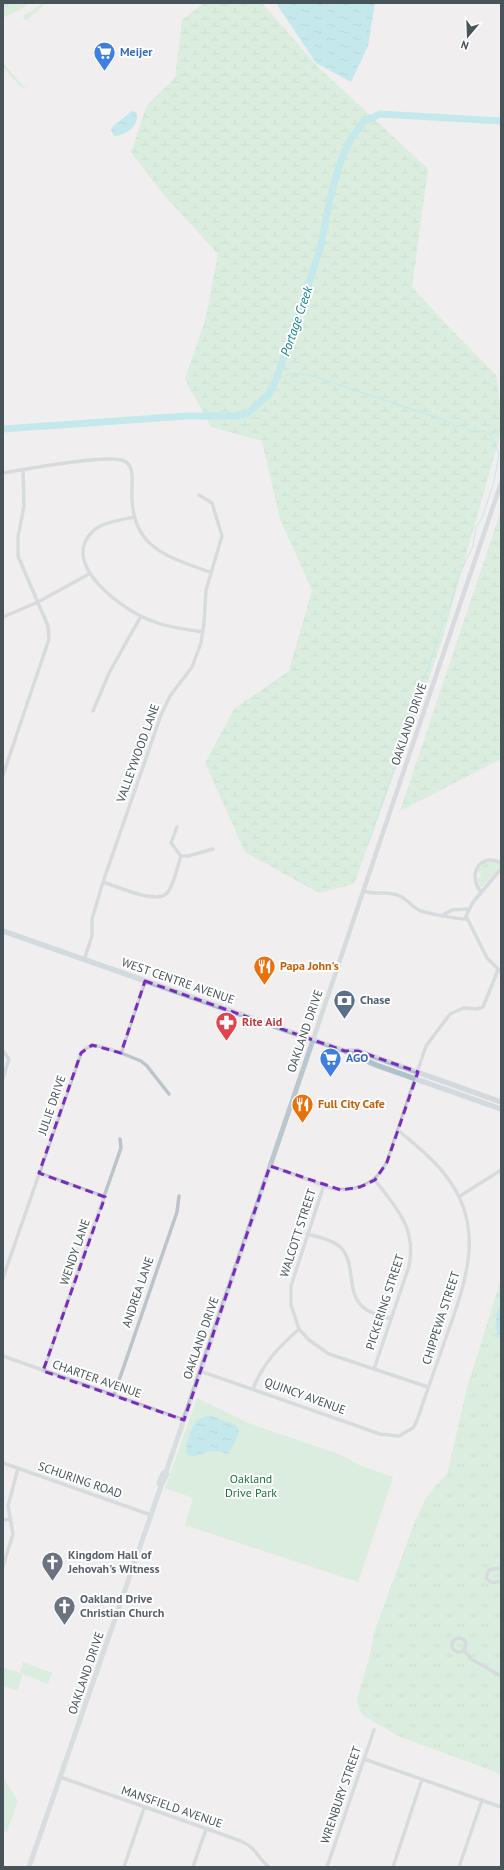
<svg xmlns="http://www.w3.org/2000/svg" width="504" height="1870" font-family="'PT Sans',sans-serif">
<defs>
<pattern id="grass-tufts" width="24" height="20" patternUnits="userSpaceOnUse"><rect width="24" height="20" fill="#beecc9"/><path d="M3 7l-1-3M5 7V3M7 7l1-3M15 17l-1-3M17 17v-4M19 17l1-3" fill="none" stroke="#a5ccaf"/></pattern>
<pattern id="wetland-marsh" width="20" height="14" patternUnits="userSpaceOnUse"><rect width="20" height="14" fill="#beecc9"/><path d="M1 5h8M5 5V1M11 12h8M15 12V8" fill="none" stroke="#a5ccaf"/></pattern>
<pattern id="water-ripples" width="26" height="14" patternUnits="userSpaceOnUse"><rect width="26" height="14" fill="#8ee1e6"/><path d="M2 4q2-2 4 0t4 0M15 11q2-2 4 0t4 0" fill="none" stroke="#76b9bd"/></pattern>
</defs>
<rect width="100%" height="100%" fill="#f0eeee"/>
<path fill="url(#grass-tufts)" d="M5 3H29L23 8 3 18V4Z
M43 3H46L27 20 24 19 23 16Z
M3 63 24 87 27 85V86L24 88 20 86 3 67Z
M493 861 501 864V867L481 887 477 879 480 878 481 873 477 872 484 863Z
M501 1279V1774L398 1736 364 1716 359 1709 357 1698 368 1663 375 1630 415 1521 425 1500 436 1485 447 1475 467 1388Z"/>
<path fill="url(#wetland-marsh)" d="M204 3H262L317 66 428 169 412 287 445 323 496 375 501 411V432L440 647 354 884 319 893 245 852 205 763 234 709 289 671 312 590 280 519 262 441 211 427 185 379 205 321 218 254 164 195 131 152 147 105 175 78 182 20Z
M501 511V759L400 811Z"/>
<path fill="#beecc9" d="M197 1398 253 1425 339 1454 361 1466 393 1477 358 1582 185 1525 193 1498 165 1488Z
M23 1662 52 1673 48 1684 23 1674 17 1691 3 1686 4 1668 20 1673Z
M3 1778 18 1801 7 1832 3 1831Z"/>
<path fill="url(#water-ripples)" d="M276 3H375L368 46 351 82 316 63Z
M132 111 136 112C141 125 125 136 114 136L111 130 113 126Z
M501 1307V1339L495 1328 498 1309Z
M208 1415 231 1423 236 1425 239 1430 238 1436 229 1453C223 1455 219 1450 213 1451 204 1451 197 1459 187 1455 183 1445 192 1430 196 1421Z"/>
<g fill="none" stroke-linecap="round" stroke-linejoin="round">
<path stroke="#8ee1e6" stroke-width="1" d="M276 380C290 371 300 373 316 377L444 420 455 426H463L474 432 483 431 490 434 499 454 494 482 482 518 476 527 473 546 459 575 450 607 441 616 442 625 428 670C419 678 423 695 415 703L406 736C401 740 398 755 398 761L395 764V769L392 774 368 844
M424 678 429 680"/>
<path stroke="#8ee1e6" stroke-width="7" d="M3 429 187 416H236L248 413 268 395 276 380 320 250 331 194 341 160 351 139 363 122 380 114 501 121"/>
<path stroke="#bac4ca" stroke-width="3.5" d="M3 473C22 470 114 452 126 462 134 468 132 479 132 488 129 546 164 556 210 572
M134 517C122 520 103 522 93 531 58 564 124 611 152 621 168 628 186 629 203 632
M3 617 38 602 89 574
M93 711 109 673 141 616
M3 775 49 639 48 626 18 556V537L24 506 23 470
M177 827 171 843 181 856
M181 856H188L213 849
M501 869 473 902 466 916 487 958 501 972
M103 882C116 886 159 906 168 892 175 882 177 867 181 856
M363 891C375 895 389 891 400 896 408 900 413 908 421 911 431 914 456 919 467 919
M481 892C466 873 482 852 501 863
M443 915 452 910 469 909
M84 960 92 936V919L103 882 161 715 170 696 192 667 201 643 204 623 206 590 222 536 212 503 199 495
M3 1051 9 1059 3 1078
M121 1053 141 1061 147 1066 169 1094
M270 1166 333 1189C356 1192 377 1184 387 1162L426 1046 450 1014 463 1008 477 1009 483 1007 498 970
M39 1173 105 1197
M324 1185 291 1286V1305L299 1329 309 1340 329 1354 428 1387
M460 1196 501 1170
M307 1234C318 1237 330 1239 339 1246 357 1261 345 1292 363 1307 370 1314 382 1316 391 1319
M3 1278 81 1053C90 1039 109 1049 121 1053L145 981
M3 1356 184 1420
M374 1369 409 1266C417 1228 396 1208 375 1180
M43 1371 121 1148 120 1139
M200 1371 380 1434 399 1436 413 1428C419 1419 421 1407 425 1397 431 1380 437 1363 443 1346 463 1288 489 1231 446 1176 433 1158 414 1144 398 1130
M253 1389C263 1363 279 1347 299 1329
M114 1395 177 1212 179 1196
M3 1463 151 1515
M3 1520 11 1519
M3 1566 13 1534 8 1506 18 1468
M501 1568 489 1570 486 1578C491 1584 494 1583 501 1581
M452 1645a7 7 0 1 1 14 0a7 7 0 1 1-14 0Z
M464 1650 471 1659 501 1676
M364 1759 501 1807
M60 1777 241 1841C258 1849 257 1858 269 1867
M124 1867 144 1808
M193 1867 206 1829
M327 1867 374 1730
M393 1867 422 1779
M459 1867 482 1800"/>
<path stroke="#bac4ca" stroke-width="4.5" d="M313 1040 501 483"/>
<path stroke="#bac7cf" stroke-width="5" d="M161 1486 159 1483 163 1473 166 1472
M29 1867 161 1486 167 1474 166 1472 313 1040"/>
<path stroke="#afc1cb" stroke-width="5.5" d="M3 931 345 1051 376 1065 501 1109
M348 1051H358L501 1102"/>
</g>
<path d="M0 0H504V1870H0ZM145 981 313 1040 345 1051H358L418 1072 387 1162 375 1180 360 1187 341 1190 270 1166 184 1420 43 1371 105 1197 39 1173 81 1053 92 1045 121 1053Z" fill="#f0eeee" fill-opacity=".55" fill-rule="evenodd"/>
<path fill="none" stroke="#7b2cbf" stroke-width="3" stroke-dasharray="8 5" stroke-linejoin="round" d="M145 981 313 1040 345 1051H358L418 1072 387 1162 375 1180 360 1187 341 1190 270 1166 184 1420 43 1371 105 1197 39 1173 81 1053 92 1045 121 1053Z"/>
<defs>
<symbol id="supermarket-pin" viewBox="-11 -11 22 30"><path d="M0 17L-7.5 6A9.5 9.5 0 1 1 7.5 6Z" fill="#3f7fe0" stroke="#fff"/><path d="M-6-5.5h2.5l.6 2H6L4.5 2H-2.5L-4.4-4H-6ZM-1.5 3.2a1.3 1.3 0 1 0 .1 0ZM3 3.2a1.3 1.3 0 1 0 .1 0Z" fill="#fff"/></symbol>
<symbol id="restaurant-pin" viewBox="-11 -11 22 30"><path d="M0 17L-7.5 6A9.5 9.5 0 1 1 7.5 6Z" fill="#e8710a" stroke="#fff"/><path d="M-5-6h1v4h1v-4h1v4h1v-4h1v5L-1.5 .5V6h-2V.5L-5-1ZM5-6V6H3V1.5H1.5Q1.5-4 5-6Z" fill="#fff"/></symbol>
<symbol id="bank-pin" viewBox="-11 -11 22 30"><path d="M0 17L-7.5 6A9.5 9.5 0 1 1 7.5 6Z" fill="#5c6f8a" stroke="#fff"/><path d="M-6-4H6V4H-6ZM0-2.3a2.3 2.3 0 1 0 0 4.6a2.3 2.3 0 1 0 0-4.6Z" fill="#fff"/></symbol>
<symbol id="pharmacy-pin" viewBox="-11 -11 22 30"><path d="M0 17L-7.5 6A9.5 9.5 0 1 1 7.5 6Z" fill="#e0444e" stroke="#fff"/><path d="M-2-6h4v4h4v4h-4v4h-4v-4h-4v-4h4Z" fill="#fff"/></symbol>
<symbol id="church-pin" viewBox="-11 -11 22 30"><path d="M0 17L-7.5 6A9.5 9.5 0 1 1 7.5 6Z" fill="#6b7280" stroke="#fff"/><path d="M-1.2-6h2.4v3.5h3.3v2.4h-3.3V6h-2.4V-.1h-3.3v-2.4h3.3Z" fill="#fff"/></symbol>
</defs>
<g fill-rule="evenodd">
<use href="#supermarket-pin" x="92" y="40" width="25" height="34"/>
<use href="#restaurant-pin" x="252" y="954" width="25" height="34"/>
<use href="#bank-pin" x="332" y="988" width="25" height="34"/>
<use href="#pharmacy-pin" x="214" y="1010" width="25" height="34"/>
<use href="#supermarket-pin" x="318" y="1046" width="25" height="34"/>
<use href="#restaurant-pin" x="290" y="1092" width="25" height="34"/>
<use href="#church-pin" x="40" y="1550" width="25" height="34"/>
<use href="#church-pin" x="52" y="1594" width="25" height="34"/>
</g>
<g text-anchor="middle" stroke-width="4" stroke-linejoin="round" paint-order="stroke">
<g font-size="12" font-weight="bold" fill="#366cbe" stroke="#fff" text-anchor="start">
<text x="120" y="56">Meijer</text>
<text x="346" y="1062">AGO</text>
</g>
<g font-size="12" fill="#47545a" stroke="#fff">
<text transform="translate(409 724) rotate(-71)" y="4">OAKLAND DRIVE</text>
<text transform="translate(138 753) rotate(-70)" y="4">VALLEYWOOD LANE</text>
<text transform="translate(178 981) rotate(19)" y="4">WEST CENTRE AVENUE</text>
<text transform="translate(305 1031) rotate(-71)" y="4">OAKLAND DRIVE</text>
<text transform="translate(52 1105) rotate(-71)" y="4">JULIE DRIVE</text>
<text transform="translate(298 1233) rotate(-72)" y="4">WALCOTT STREET</text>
<text transform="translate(75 1252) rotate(-71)" y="4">WENDY LANE</text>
<text transform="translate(138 1292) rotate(-71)" y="4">ANDREA LANE</text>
<text transform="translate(385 1302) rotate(-72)" y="4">PICKERING STREET</text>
<text transform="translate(441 1318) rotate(-72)" y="4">CHIPPEWA STREET</text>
<text transform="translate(201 1338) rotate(-71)" y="4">OAKLAND DRIVE</text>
<text transform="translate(97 1379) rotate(19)" y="4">CHARTER AVENUE</text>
<text transform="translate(305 1396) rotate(20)" y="4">QUINCY AVENUE</text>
<text transform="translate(80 1480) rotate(19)" y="4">SCHURING ROAD</text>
<text transform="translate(86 1673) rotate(-71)" y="4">OAKLAND DRIVE</text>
<text transform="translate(341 1795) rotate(-71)" y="4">WRENBURY STREET</text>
<text transform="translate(172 1807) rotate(19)" y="4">MANSFIELD AVENUE</text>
</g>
<g font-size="12" font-weight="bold" fill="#c56008" stroke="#fff" text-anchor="start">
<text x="280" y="970">Papa John's</text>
<text x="318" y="1108">Full City Cafe</text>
</g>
<g font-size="12" font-weight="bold" fill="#4e5e75" stroke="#fff" text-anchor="start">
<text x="360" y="1004">Chase</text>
</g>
<g font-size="12" font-weight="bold" fill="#be3a42" stroke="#fff" text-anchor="start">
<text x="242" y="1026">Rite Aid</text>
</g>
<g font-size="12" fill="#1c773c" stroke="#fff">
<text x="251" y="1483">Oakland<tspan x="251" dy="14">Drive Park</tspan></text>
</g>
<g font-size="12" font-weight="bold" fill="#5b616d" stroke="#fff" text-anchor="start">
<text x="68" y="1559">Kingdom Hall of<tspan x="68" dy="14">Jehovah's Witness</tspan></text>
<text x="80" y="1603">Oakland Drive<tspan x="80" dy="14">Christian Church</tspan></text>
</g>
<g font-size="13" font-style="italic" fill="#14838a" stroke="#fff">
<text transform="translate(296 321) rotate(-71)" y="5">Portage Creek</text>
</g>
</g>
<rect width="504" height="1870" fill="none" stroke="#47545a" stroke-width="8"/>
<g transform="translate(468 36) rotate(199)" stroke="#ffffff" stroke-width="3" paint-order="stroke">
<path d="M0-3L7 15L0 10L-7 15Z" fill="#47545a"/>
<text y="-6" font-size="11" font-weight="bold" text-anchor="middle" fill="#47545a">N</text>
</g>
</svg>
